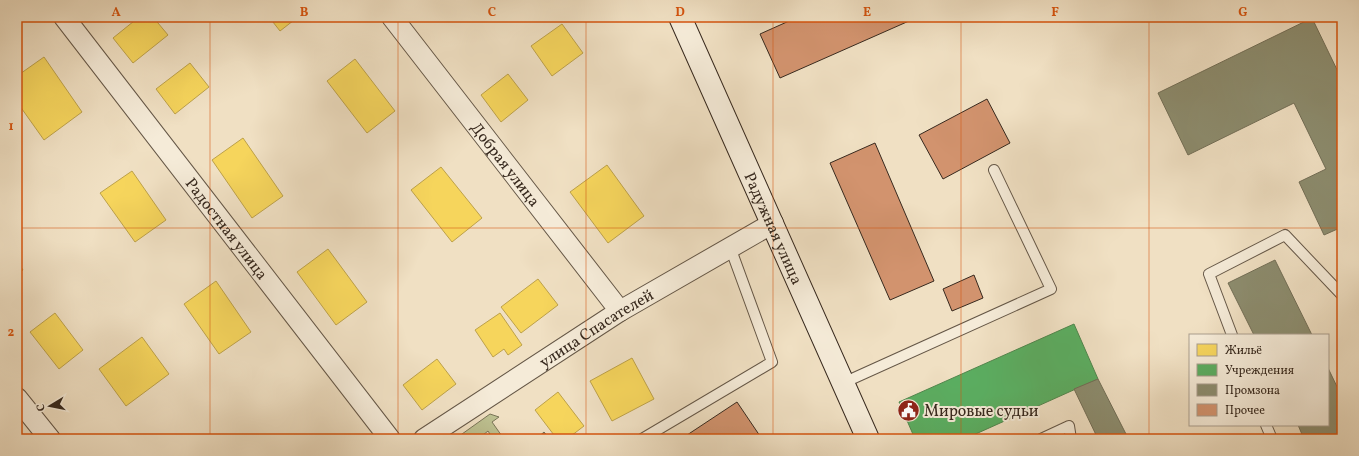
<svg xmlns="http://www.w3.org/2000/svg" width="1359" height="456" font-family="Vollkorn,serif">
<rect width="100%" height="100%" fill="#f0e0c3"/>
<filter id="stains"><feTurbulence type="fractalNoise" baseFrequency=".005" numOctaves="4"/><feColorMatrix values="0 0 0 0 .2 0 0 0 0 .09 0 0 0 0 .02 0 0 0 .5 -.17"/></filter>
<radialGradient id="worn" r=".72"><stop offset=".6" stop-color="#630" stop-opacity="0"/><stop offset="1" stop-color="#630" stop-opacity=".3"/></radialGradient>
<path fill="#bdc191" stroke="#7a7558" d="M490 414 499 417 492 422 504 439H493L488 431 478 439H455Z"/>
<path fill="#f6d55c" stroke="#bda149" d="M139 17H153L168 35 133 63 113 38Z
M269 17H298L280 31Z
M562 24 583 53 552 76 531 46Z
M44 57 82 112 44 140 17 102V76Z
M355 59 395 111 367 133 327 81Z
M190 63 209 87 175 114 156 89Z
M508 74 528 100 501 122 481 95Z
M243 138 283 196 252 218 212 160Z
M607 165 644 216 608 243 570 192Z
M441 167 482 218 452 242 411 190Z
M132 171 166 220 135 242 100 193Z
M328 249 367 302 336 325 297 272Z
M17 261 23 270 17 274Z
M538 279 558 305 521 333 501 307Z
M216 281 251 332 219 354 184 304Z
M55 313 83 350 59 369 30 332Z
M500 313 522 345 508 355 504 349 493 357 475 330Z
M142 337 169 374 126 406 99 369Z
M632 358 654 399 612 421 590 381Z
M437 359 456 384 422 410 403 385Z
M558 392 584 426 567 439H557L535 410Z"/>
<path fill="#5aae61" stroke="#50864d" d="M1074 324 1098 379 969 437 970 439H915L899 402Z"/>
<path fill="#8c8c6e" stroke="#726e56" d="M1312 18 1342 80V227L1324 235 1299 182 1326 169 1294 103 1188 155 1158 93Z
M1275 260 1312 335H1254L1228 283Z
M1328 368 1342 397V439H1304L1298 425H1328Z
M1098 379 1127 436 1098 439 1074 389Z
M544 432 550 439H536Z"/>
<path fill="#d2936e" stroke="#37291e" d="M798 17H918L780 78 760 34Z
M987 99 1010 143 943 179 919 135Z
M875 143 934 281 890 300 830 163Z
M974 275 983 298 952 311 943 289Z
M737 402 762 439H681Z"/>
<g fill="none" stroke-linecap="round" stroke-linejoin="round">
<defs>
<path id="lane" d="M1232 335 1209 274 1285 235 1342 295
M843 383 1051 289 994 170
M1266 425 1272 439
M642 439 772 362 730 247
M1041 439 1069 426 1071 439"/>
<g id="street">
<path id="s1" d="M64 17 390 439"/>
<path id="s2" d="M392 17 620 311"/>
<path d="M17 398 50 439"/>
<path id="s3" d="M424 439 620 311 773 223"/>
</g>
<g id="secondary">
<path id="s4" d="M680 17 868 439"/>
</g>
</defs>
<use href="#lane" stroke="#655747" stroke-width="12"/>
<use href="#street" stroke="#655747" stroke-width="22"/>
<use href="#secondary" stroke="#37291e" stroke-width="24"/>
<use href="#lane" stroke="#f5ebd8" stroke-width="10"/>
<use href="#street" stroke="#f5ebd8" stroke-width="20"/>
<use href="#secondary" stroke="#f5ebd8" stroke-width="22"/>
</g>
<path fill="none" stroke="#d6540e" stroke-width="1" stroke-opacity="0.55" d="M210 17V439M398 17V439M586 17V439M773 17V439M961 17V439M1149 17V439M17 228H1342"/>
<defs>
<symbol id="civic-disc" viewBox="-11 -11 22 22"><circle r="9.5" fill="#8f2418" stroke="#f5ebd8"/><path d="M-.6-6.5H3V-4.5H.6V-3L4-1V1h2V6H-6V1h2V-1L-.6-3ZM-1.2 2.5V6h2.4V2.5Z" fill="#fff"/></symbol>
</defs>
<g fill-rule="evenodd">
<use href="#civic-disc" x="896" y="398" width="25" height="25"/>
</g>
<g text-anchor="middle" stroke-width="4" stroke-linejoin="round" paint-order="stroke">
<g font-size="16" fill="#37291e" stroke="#f5ebd8">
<text dy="6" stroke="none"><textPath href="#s2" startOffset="186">Добрая улица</textPath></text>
<text dy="6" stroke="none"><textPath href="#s1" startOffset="267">Радостная улица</textPath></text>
<text dy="6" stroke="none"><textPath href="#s4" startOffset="231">Радужная улица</textPath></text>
<text dy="6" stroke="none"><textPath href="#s3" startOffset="205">улица Спасателей</textPath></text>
</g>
<g font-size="16" fill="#37291e" stroke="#f5ebd8" text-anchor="start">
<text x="924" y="416">Мировые судьи</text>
</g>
</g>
<rect width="1359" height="456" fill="none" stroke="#f0e0c3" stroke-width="44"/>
<rect x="1189" y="334" width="140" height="92" fill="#f5ebd8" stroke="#a99d8e"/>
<rect x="1197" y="344" width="20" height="12" fill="#f6d55c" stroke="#a99d8e"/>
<text x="1225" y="354" font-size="12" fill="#37291e">Жильё</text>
<rect x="1197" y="364" width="20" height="12" fill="#5aae61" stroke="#a99d8e"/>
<text x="1225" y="374" font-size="12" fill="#37291e">Учреждения</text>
<rect x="1197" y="384" width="20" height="12" fill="#8c8c6e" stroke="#a99d8e"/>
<text x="1225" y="394" font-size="12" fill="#37291e">Промзона</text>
<rect x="1197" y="404" width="20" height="12" fill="#d2936e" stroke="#a99d8e"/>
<text x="1225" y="414" font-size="12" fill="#37291e">Прочее</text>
<g transform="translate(50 406) rotate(260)" stroke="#f5ebd8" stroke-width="3" paint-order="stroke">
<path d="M0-3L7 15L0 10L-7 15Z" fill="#37291e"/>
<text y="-6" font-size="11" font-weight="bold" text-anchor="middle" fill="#37291e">С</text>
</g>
<rect x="22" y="22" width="1315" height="412" fill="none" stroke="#d6540e" stroke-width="1.5"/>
<g font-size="13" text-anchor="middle" font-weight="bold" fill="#d6540e">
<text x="116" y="16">A</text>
<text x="304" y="16">B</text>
<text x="492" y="16">C</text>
<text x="680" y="16">D</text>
<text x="867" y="16">E</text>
<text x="1055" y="16">F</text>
<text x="1243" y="16">G</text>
<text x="11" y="130">1</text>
<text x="11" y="336">2</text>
</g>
<rect width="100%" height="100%" filter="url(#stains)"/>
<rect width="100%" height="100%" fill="url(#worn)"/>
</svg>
